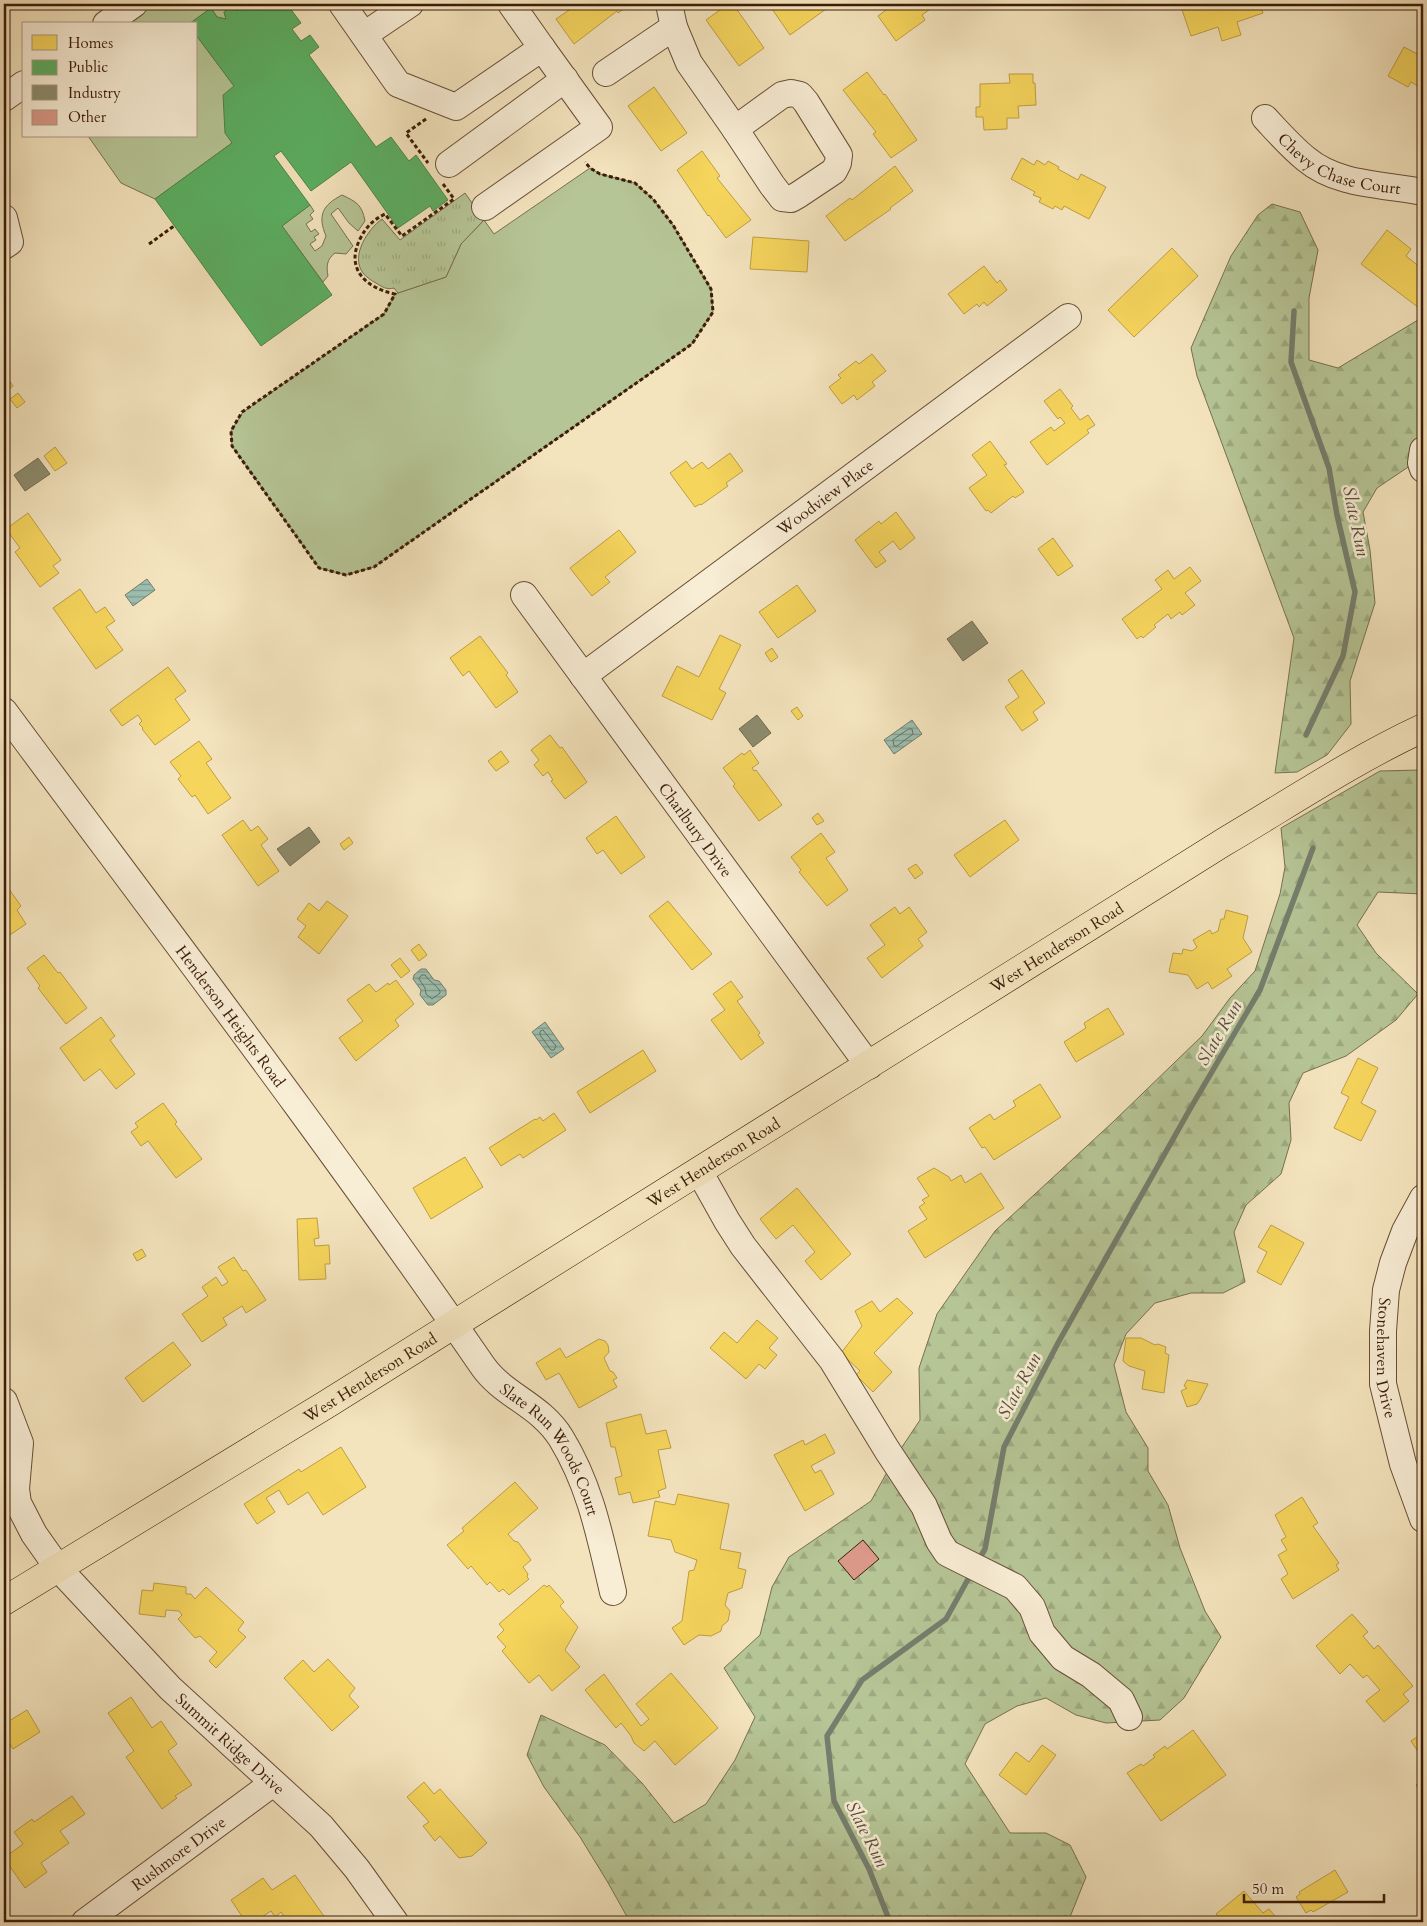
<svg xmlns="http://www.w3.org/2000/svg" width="1427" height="1926" font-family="Cardo,serif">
<defs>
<pattern id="forest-firs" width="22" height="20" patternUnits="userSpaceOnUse" patternTransform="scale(1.25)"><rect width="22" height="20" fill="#b6c596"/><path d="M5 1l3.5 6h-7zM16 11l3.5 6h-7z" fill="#9da980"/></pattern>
<pattern id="park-tufts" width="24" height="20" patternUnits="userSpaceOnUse" patternTransform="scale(1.25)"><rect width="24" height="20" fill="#b6c596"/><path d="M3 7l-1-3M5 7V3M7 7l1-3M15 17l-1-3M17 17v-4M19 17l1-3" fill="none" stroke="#9da980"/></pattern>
<pattern id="water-rules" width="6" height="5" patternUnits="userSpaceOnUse" patternTransform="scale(1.25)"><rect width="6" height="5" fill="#9cbfb0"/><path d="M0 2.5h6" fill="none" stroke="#809a8d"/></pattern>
</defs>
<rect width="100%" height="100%" fill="#f4e4be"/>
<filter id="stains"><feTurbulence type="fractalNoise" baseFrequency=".004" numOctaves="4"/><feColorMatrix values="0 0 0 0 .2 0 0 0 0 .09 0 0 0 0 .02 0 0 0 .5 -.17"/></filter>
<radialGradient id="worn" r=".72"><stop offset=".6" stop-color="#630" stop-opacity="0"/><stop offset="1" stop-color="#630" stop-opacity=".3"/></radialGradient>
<path fill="#b6c596" stroke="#78704f" d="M151 4H240L237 11 233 5 224 12 226 19 217 17 211 8 189 24H123Z
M196 35 234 86 232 143 155 199 121 183 88 136H196Z
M590 168 600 174 635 183 653 199 673 225 711 289 713 312 692 344 374 567 346 575 319 568 232 446 231 431 243 412 384 314 395 294 446 277 461 244 484 220 494 234Z
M342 195C357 202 362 205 365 221L358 231 349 223 338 208 331 214 353 246 346 254 335 253C327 259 326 266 328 276L323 282 282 226 310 205 314 211 310 215 313 219 306 224 311 232 315 229 319 234 314 237 316 240 310 244 315 251 322 246 326 236C317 215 323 205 342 195Z"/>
<path fill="url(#forest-firs)" stroke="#78704f" d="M1272 204 1300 212 1318 250 1309 298V360L1338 368 1423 317V457L1377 488 1363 512 1370 550 1375 603 1350 681 1351 724 1327 755 1297 772 1275 773 1294 638 1197 376 1191 348 1231 256 1258 215Z
M1420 770 1423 779V894L1378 892 1357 925 1376 953 1418 994 1396 1020 1346 1056 1303 1073 1289 1103 1291 1140 1281 1174 1246 1205 1234 1232 1245 1282 1223 1293H1191L1155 1303 1126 1334 1114 1365 1126 1412 1148 1448V1471L1168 1505 1180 1548 1205 1611 1221 1637 1184 1698 1160 1720 1106 1723 1076 1715 1046 1698 1017 1706 985 1724 965 1764 1010 1833H1046L1070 1845 1086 1877 1068 1922H630L607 1881 580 1837 544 1787 527 1755 541 1715 605 1745 642 1783 674 1823 706 1804 735 1760 755 1717 724 1668 760 1635 772 1587 789 1557 871 1501 896 1456 920 1420 919 1368 937 1314 995 1231 1114 1121 1202 1036 1230 998 1255 971 1280 894 1285 867 1281 828 1380 771Z"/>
<path fill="url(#park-tufts)" stroke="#78704f" d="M465 193 484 220 461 244 446 277 398 293 394 288C387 290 382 287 376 283 372 281 366 277 363 273 350 256 368 229 382 219L400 240Z"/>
<path fill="url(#water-rules)" stroke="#757e6d" d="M147 579 155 590 133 606 125 595Z
M912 720 922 734 894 754 884 740Z
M421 969H426L434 980 439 981 446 990V995L433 1005H428L420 995 421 990 413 979 414 975Z
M545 1022 564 1049 551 1058 532 1032Z"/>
<path fill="#f6d55c" stroke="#be9e43" d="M578 4H631L618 13 617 11 574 44 556 19Z
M728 4H733L764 48 739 66 706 20Z
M779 4H833L790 35 772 9Z
M894 4H937L922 15 925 20 896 41 878 16Z
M1180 4H1260L1263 13 1237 22 1241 35 1222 41 1218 27 1191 36Z
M1404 47 1423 57V89L1411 82 1408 87 1388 76Z
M867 72 884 95 885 94 917 140 891 158 873 134 876 132 843 90Z
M1009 74H1033V83H1035L1036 105 1018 106 1019 118H1007V129L984 130 983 117H976V107H980V84L1010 83Z
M654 87 687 133 661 151 628 106Z
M702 151 720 176 717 178 751 220 726 238 709 215 708 216 677 170Z
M1022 158 1034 165 1037 160 1045 165 1048 161 1059 167 1058 169 1078 180 1081 174 1106 187 1089 219 1064 206 1062 210 1055 206 1053 209 1039 202 1041 198 1033 195 1035 192 1011 179Z
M895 166 913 191 890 208 891 209 845 241 826 216 850 198 852 200Z
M1387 230 1411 249 1406 256 1420 267 1423 264V311L1361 264Z
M753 237 809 241 807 272 750 269Z
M1172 248 1198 276 1134 337 1108 310Z
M984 266 997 283 1000 280 1007 290 987 306 984 302 979 307 977 304 964 314 948 294Z
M872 354 886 371 872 382 875 386 857 400 854 395 842 404 829 387 841 378 838 375 856 361 859 364Z
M7 377 13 386 5 392 4 379Z
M1060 389 1073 406 1071 408 1080 420 1088 415 1095 425 1087 430 1089 433 1047 465 1030 442 1051 427 1054 431 1065 423 1060 417 1058 419 1044 401Z
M18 393 25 402 17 408 10 399Z
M990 441 1007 464 1004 465 1024 492 1015 498 1013 496 991 513 988 510 986 511 969 488 987 475 972 455Z
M55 447 67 463 55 471 44 456Z
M730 453 743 471 726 483 728 486 701 505 700 504 695 507 670 473 686 461 692 469 702 462 708 469Z
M896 512 915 538 900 550 893 541 879 552 886 561 876 568 855 540 879 521 881 524Z
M28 513 61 560 53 566 59 573 40 587 15 552 20 548 6 529Z
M619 530 636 552 605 577 610 582 592 596 570 568Z
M1053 538 1073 566 1058 576 1038 549Z
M1190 567 1201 581 1185 593 1195 605 1182 615 1180 612 1171 619 1168 614 1154 625 1156 627 1143 638 1141 636 1137 639 1122 619 1162 589 1155 580 1168 570 1174 579Z
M797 585 816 611 778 638 759 612Z
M80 589 96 613 105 607 115 621 106 627 123 650 96 669 53 608Z
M720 635 741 645 719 689 726 693 712 720 662 696 677 666 699 677Z
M480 636 508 673 506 675 518 692 496 708 469 671 463 676 450 658Z
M772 648 778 657 771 662 765 653Z
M168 667 186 691 175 699 190 720 155 745 142 729 143 728 139 724 142 721 138 715 122 726 110 710Z
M1022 670 1045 703 1033 712 1038 720 1022 731 1005 707 1019 697 1008 680Z
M797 707 803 716 798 720 791 711Z
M550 735 560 748 562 747 587 782 565 799 551 781 553 780 548 772 543 776 534 765 539 760 531 750Z
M199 741 212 759 206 763 231 798 208 814 195 795 192 797 178 779 181 776 170 762Z
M750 750 759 763 752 768 754 771 756 770 782 805 759 821 733 786 735 784 723 768 742 753 744 755Z
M501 751 509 762 496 771 488 761Z
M818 813 824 821 817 825 812 818Z
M616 816 645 857 621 874 603 850 597 854 586 838Z
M243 820 251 831 258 826 268 839 261 845 279 871 258 886 222 835Z
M1005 820 1019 840 970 877 954 855Z
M821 833 835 852 826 858 848 890 827 906 799 872 801 870 791 857Z
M349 837 353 843 344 850 340 844Z
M916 864 923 873 915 879 908 869Z
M4 882 21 906 17 910 26 924 4 939Z
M327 901 348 916 319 954 298 937 306 926 297 919 309 903 319 911Z
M668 901 712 954 692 970 649 916Z
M895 907 900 914 909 907 927 932 918 939 923 946 882 978 867 958 885 945 870 925Z
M1226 910 1248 916 1243 938 1252 952 1227 969 1232 976 1212 989 1208 982 1197 989 1188 975 1169 972 1173 953 1182 954 1183 949 1192 951 1197 947 1193 940 1210 930 1212 934 1218 931 1221 919H1224Z
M419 944 427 955 419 961 411 950Z
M44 955 58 973 60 972 87 1008 66 1024 38 988 40 986 27 968Z
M400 958 410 971 401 978 391 965Z
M396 980 414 1004 395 1020 399 1026 356 1061 339 1038 363 1021 347 1000 369 984 376 992 388 983 389 985Z
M731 981 743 997 737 1001 760 1033 758 1035 764 1043 741 1060 711 1020 725 1010 713 994Z
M1108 1008 1124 1034 1076 1062 1064 1042 1086 1028 1084 1023Z
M101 1017 115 1036 110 1040 135 1074 116 1089 100 1069 84 1081 60 1048Z
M643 1050 656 1071 590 1113 577 1092Z
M1358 1058 1378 1068 1361 1103 1376 1111 1361 1141 1334 1128 1349 1097 1341 1093Z
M1040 1084 1061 1117 994 1160 985 1147 982 1148 969 1128 990 1114 994 1120 1016 1106 1013 1101Z
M163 1103 177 1122 175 1124 202 1159 176 1178 148 1141 141 1146 131 1132 138 1127 135 1123Z
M554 1113 566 1130 523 1158 520 1154 501 1166 489 1148 535 1119 536 1120 540 1117 543 1121Z
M465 1157 483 1187 431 1219 413 1188Z
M934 1168 949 1177 951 1181 961 1175 965 1183 981 1173 1004 1208 925 1258 908 1231 927 1219 919 1207 925 1203 922 1200 929 1196 917 1178Z
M797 1188 851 1254 821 1280 805 1261 815 1252 793 1225 776 1239 760 1219Z
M317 1218 319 1238 314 1239 315 1246 329 1245 330 1264H325L326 1279 299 1280 297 1219Z
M1271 1225 1304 1243 1281 1285 1257 1272 1267 1252 1258 1247Z
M142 1249 146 1256 137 1261 133 1254Z
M234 1257 243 1271 246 1270 266 1300 246 1313 242 1306 223 1318 227 1325 202 1342 182 1314 208 1296 202 1287 216 1277 222 1286 228 1282 218 1267Z
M897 1298 913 1313 874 1353 892 1372 873 1392 856 1375 860 1371 841 1353 862 1326 855 1311 872 1301 880 1312Z
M757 1320 778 1338 769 1348 777 1355 765 1369 759 1364 746 1379 710 1348 724 1332 737 1343Z
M1126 1338H1141L1155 1345 1158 1344 1166 1347 1165 1353 1169 1355 1164 1393 1142 1389 1145 1371 1129 1366 1123 1361Z
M599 1339 605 1341 608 1345 609 1352 604 1358 610 1371 613 1372 617 1378 613 1380 617 1387 579 1408 559 1373 546 1380 536 1363 560 1348 566 1358Z
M173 1342 191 1365 143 1402 125 1378Z
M1187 1380 1208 1384 1200 1400 1197 1404 1187 1407 1181 1391 1187 1388 1184 1386Z
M641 1414 646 1434 666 1430 671 1448 658 1450 666 1488 658 1491 660 1497 633 1503 630 1492 619 1495 615 1478 622 1476 615 1447H611L606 1423Z
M825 1434 835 1453 811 1466 815 1473 821 1470 834 1494 805 1511 774 1455 803 1440 805 1445Z
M341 1447 366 1487 323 1515 308 1492 288 1505 279 1490 266 1498 275 1512 257 1524 244 1504 299 1469 301 1472Z
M515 1482 538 1508 508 1534 514 1541 518 1542 531 1560 523 1567 528 1574 527 1577 529 1579 509 1595 503 1589 499 1592 490 1582 487 1585 471 1566 468 1569 447 1545 464 1531 462 1528Z
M678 1494 729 1504 720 1549 741 1553 738 1568 746 1570 742 1588 728 1593 725 1605 730 1611 728 1621 722 1626 721 1631 711 1636 699 1635 684 1645 672 1628 682 1621 689 1571 694 1570 697 1560 675 1552 671 1540 648 1536 655 1501 675 1505Z
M1302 1497 1318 1523 1313 1526 1339 1563 1336 1565 1339 1570 1293 1599 1281 1579 1288 1574 1278 1555 1287 1550 1281 1540 1286 1537 1275 1515Z
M154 1583 186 1587V1594H191L195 1599 206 1587 244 1622 238 1630 246 1637 216 1668 209 1661 217 1652 200 1636 195 1638 178 1619 182 1615 179 1611 166 1610 165 1617 139 1614 142 1590 153 1591Z
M544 1585 547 1587 549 1585 564 1602 560 1606 578 1627 565 1650 580 1667 552 1691 539 1675 529 1683 502 1651 506 1647 497 1637 504 1630 499 1624Z
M1352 1614 1368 1632 1363 1636 1374 1649 1378 1645 1413 1686 1403 1694 1409 1701 1384 1722 1366 1701 1380 1690 1367 1675 1363 1678 1350 1664 1340 1674 1316 1646Z
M328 1659 355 1688 349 1696 359 1707 332 1731 284 1678 303 1660 314 1672Z
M671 1673 718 1728 675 1765 655 1741 644 1751 634 1743 631 1736 621 1723 616 1728 585 1690 604 1674 641 1726 649 1719 636 1704Z
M131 1697 152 1728 161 1721 177 1744 168 1751 192 1785 175 1796 177 1798 162 1809 126 1757 134 1751 108 1713Z
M27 1710 40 1732 13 1749 5 1737 4 1738V1724Z
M1193 1730 1226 1775 1161 1821 1127 1773 1141 1764 1143 1766 1155 1757 1153 1755 1165 1746 1167 1749Z
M1423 1733V1759L1411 1741Z
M1042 1745 1056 1755 1026 1795 999 1775 1016 1752 1029 1762Z
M1423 1775V1796L1416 1785 1423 1780 1421 1777Z
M424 1782 434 1794 440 1789 487 1843 472 1856 459 1858 440 1836 435 1841 423 1826 429 1822 407 1797Z
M72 1796 85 1814 60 1831 69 1843 41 1863 47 1872 25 1888 4 1858 23 1844 14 1832 32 1819 34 1822Z
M1335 1870 1348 1892 1313 1912 1311 1910 1306 1913 1296 1897 1300 1894 1299 1892Z
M295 1875 328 1922H288L281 1912 275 1917 271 1911 254 1922H246L231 1900 263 1878 272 1890Z
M1244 1891 1263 1913 1269 1909 1280 1922H1214L1220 1918 1216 1914Z"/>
<path fill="#5aae61" stroke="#518246" d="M240 4H287L301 23 292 29 301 41 310 35 319 47 309 55 376 147 391 137 409 161 416 155 448 200 433 211 430 206 398 228 351 162 311 191 281 151 274 156 310 205 282 226 332 295 261 346 155 199 232 143 225 133 223 95 234 86 196 35V24H189L211 8 217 17 226 19 224 12 233 5 237 11Z"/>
<path fill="#8c8c6e" stroke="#746a4f" d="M38 458 50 474 25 491 14 475Z
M972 621 988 643 963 661 947 639Z
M757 715 771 733 753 747 739 729Z
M309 827 320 842 290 866 277 849Z"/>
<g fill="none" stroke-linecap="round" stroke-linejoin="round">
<path stroke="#6c6e5c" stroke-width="1" d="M909 729H912L913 734 897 746H894L893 740Z
M422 975H425C429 982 436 984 440 991V993L432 999 426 994 425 988 419 979Z
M543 1030 556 1046 554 1050H551L540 1035V1032Z"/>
<path stroke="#757e6d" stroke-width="5.5" d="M1294 311 1291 362 1329 468 1337 515 1355 592 1343 656 1306 735
M978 1561 985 1549 1004 1447 1058 1343 1190 1109 1260 990 1313 848
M890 1922 869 1869 834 1801 827 1736 862 1680 946 1619 972 1572"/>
</g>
<path fill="#d99888" stroke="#3b1c08" d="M863 1540 879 1559 854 1580 838 1561Z"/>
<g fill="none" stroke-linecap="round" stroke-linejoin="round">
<defs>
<g id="minor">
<path d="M342 4 398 84 456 107 542 48 511 4"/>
<path d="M669 4 674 27 689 63 735 129"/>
<path d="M106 24 134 4"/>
<path d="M364 35 410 4"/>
<path d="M606 73 674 27"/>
<path d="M791 93 800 95 806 102 839 155 838 163 834 171 798 195 791 199 782 198 772 185 735 129 782 95Z"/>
<path d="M4 98 24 84"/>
<path id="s1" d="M1265 118C1278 132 1291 147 1306 159 1338 186 1384 184 1423 192"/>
<path d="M449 164 565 79"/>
<path d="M485 207 599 127 542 48"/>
<path d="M4 218 10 242 4 246"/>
<path d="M1423 450 1421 463 1423 469"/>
<path id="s2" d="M524 595 869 1066"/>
<path id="s3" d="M583 676 1068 317"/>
<path id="s4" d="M4 711C165 928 329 1143 482 1365 503 1396 540 1404 561 1438 591 1487 600 1537 613 1592"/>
<path d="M699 1171 727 1221 743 1246 832 1360 887 1450 924 1506 939 1541 947 1553 1015 1587 1032 1607 1042 1633 1063 1658 1091 1675 1121 1700 1129 1717"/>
<path id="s5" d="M1423 1198 1405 1231 1393 1263 1386 1290 1383 1331V1384L1403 1464 1423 1519"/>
<path id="s6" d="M4 1401 20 1443 16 1489 18 1503 34 1534 58 1568 170 1688 321 1826 357 1869 395 1922"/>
<path id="s7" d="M85 1922 273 1783"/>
</g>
<g id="major">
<path id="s8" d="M4 1601 327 1404 1224 842C1290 803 1354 760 1423 728"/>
</g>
</defs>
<use href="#minor" stroke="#694e36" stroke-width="28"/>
<use href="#major" stroke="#3b1c08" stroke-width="29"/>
<path stroke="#3b1c08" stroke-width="3" stroke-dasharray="4 2.5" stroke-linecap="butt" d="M426 119 406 133 428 163
M443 184 454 199 402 236 385 214C373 220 366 227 360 239 345 269 366 288 395 294L384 314 242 412 231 431 232 446 319 568 346 575 374 567 692 344 713 312 711 289 673 225 653 199 635 183 600 174 590 168 585 162
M149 244 174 226"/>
<use href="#minor" stroke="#f8edd5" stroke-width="26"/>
<use href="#major" stroke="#f4e4be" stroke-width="28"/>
</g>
<g text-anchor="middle" stroke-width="5" stroke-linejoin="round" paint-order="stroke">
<g font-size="16" fill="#3b1c08" stroke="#f8edd5">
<text dy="6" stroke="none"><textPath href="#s1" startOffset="91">Chevy Chase Court</textPath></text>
<text dy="6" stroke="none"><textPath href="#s3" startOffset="301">Woodview Place</textPath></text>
<text dy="6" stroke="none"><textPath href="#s2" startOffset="291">Charlbury Drive</textPath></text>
<text dy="6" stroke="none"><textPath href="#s8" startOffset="1239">West Henderson Road</textPath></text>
<text dy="6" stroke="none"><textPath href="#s4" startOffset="380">Henderson Heights Road</textPath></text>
<text dy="6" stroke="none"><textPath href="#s8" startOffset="834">West Henderson Road</textPath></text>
<text dy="6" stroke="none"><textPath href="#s5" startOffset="168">Stonehaven Drive</textPath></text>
<text dy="6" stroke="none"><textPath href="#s8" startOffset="429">West Henderson Road</textPath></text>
<text dy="6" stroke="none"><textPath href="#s4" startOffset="921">Slate Run Woods Court</textPath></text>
<text dy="6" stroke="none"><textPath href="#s6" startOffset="428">Summit Ridge Drive</textPath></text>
<text dy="6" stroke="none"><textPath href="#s7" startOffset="116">Rushmore Drive</textPath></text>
</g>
<g font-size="18" font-style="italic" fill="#584d3a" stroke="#f8edd5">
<text transform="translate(1356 521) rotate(78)" y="6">Slate Run</text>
<text transform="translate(1219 1033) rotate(-60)" y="6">Slate Run</text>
<text transform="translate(1019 1386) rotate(-62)" y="6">Slate Run</text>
<text transform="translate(867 1834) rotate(63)" y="6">Slate Run</text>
</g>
</g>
<rect width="1427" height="1926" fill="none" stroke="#f4e4be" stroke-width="20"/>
<rect x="5" y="5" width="1417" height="1916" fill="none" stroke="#3b1c08" stroke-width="2.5"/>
<rect x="10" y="10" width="1407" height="1906" fill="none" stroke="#3b1c08"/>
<rect x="22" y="22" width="175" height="115" fill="#f8edd5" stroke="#ac9983"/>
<rect x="32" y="35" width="25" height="15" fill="#f6d55c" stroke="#ac9983"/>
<text x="68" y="48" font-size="15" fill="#3b1c08">Homes</text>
<rect x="32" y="60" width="25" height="15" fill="#5aae61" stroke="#ac9983"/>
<text x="68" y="72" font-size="15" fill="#3b1c08">Public</text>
<rect x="32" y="85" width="25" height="15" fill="#8c8c6e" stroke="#ac9983"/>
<text x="68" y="98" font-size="15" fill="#3b1c08">Industry</text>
<rect x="32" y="110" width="25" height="15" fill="#d99888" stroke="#ac9983"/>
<text x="68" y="122" font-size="15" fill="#3b1c08">Other</text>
<path d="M1244 1894v8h140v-8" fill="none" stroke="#3b1c08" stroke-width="2.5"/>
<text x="1252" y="1894" font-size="15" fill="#3b1c08" stroke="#f8edd5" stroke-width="4" paint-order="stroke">50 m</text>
<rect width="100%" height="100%" filter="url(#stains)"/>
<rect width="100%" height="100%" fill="url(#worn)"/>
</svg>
